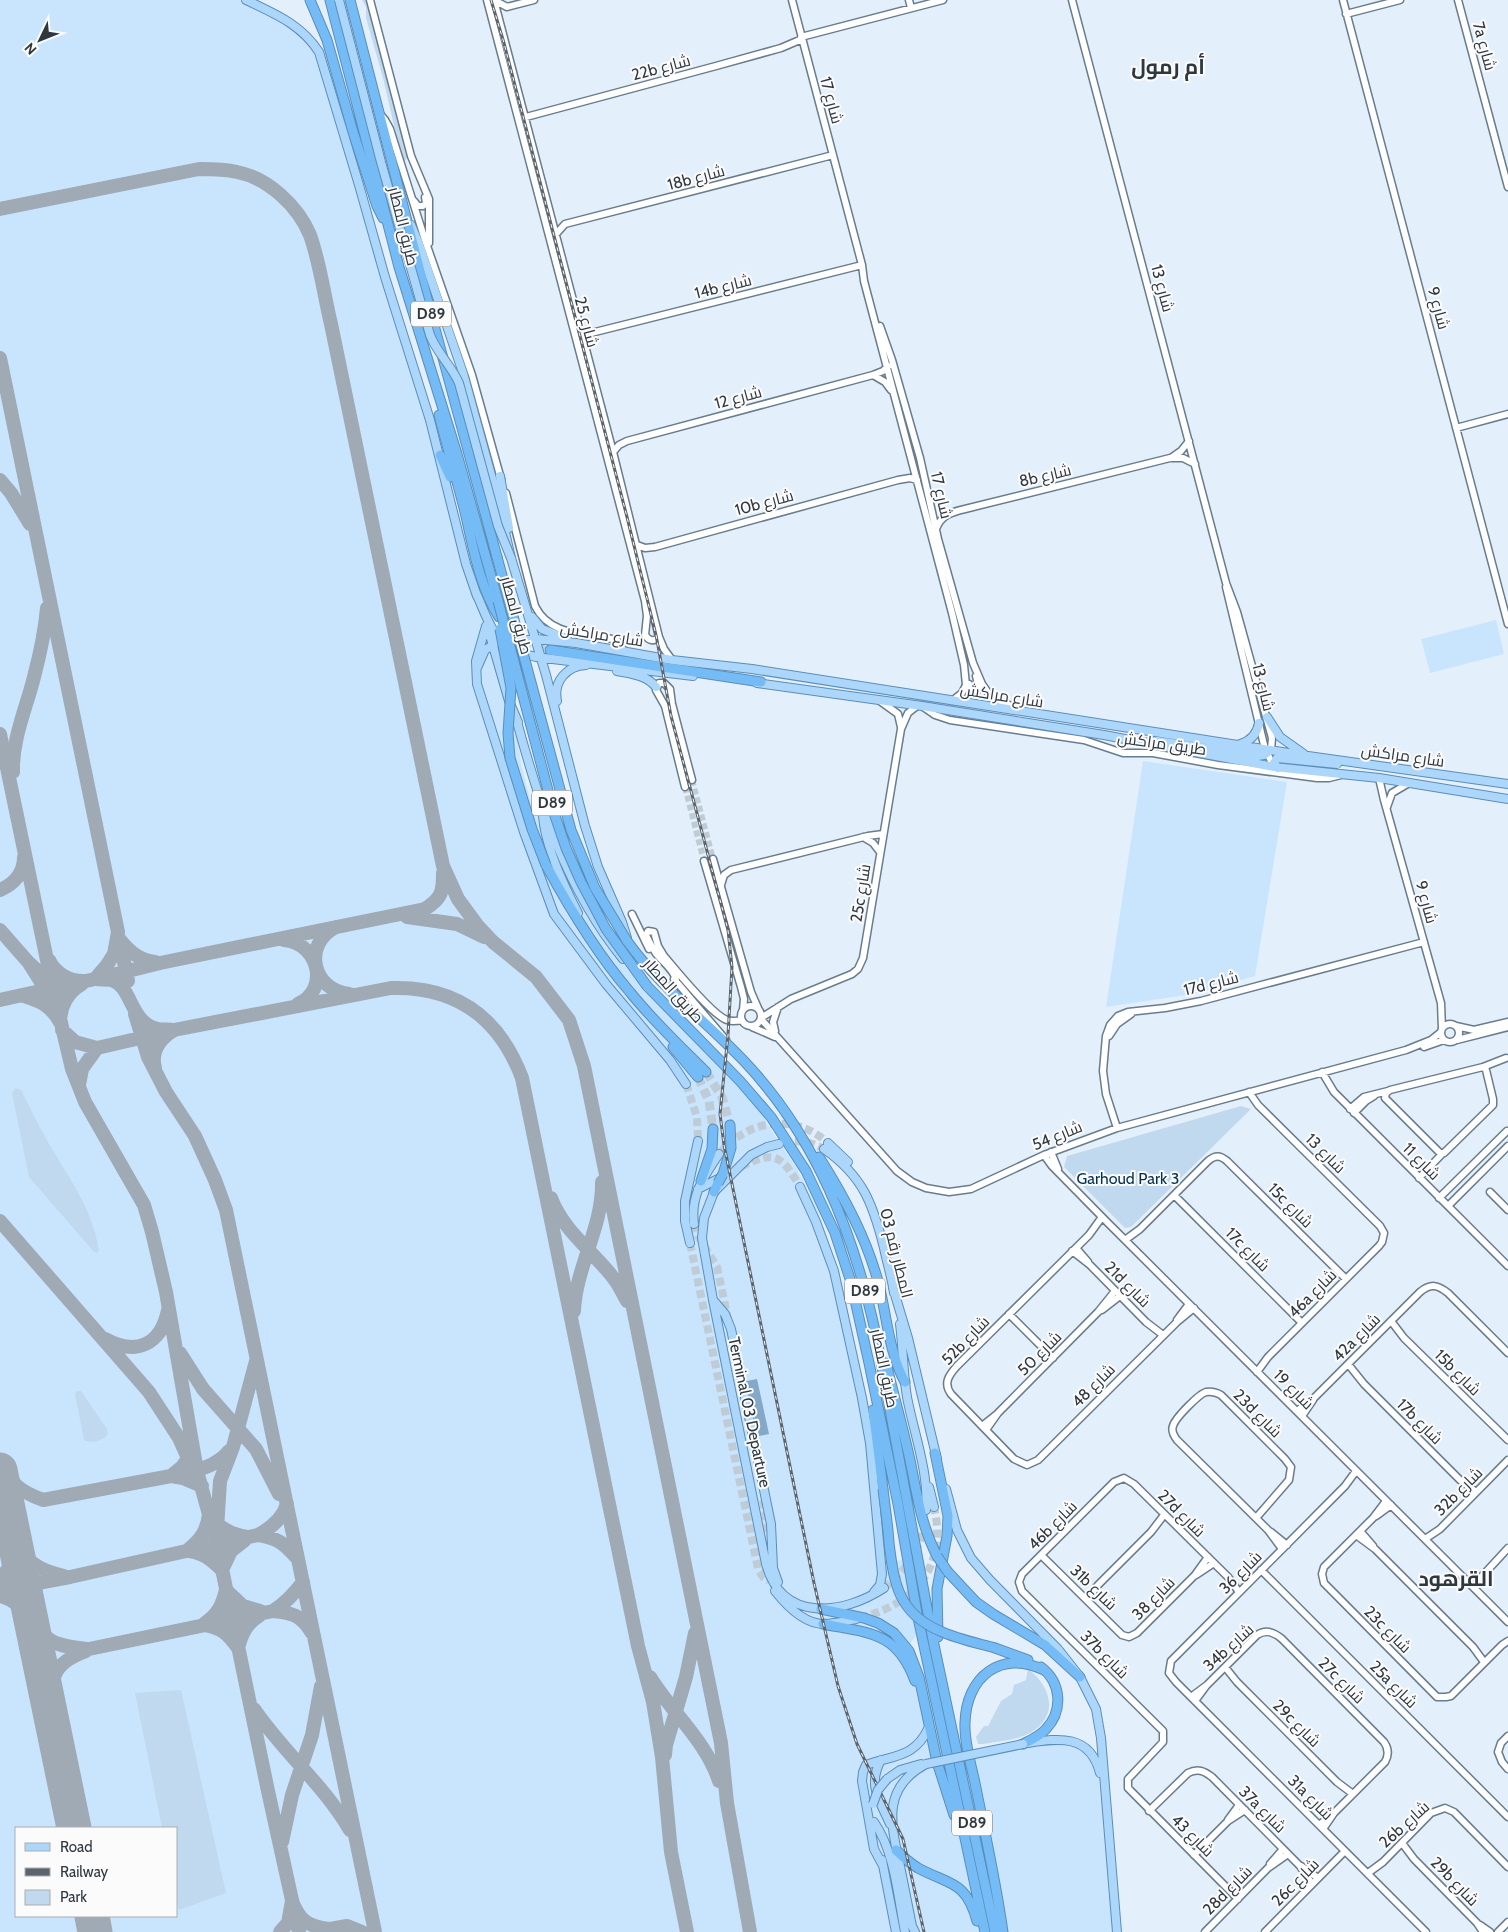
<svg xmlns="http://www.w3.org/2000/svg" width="1508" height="1932" font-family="Cabin,Cairo,sans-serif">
<rect width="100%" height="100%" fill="#e3f0fb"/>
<path fill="#c9e5fe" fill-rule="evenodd" d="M0 0H240L287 22 297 29 315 52 435 441 472 586 485 622V635L518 737 521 763 531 803 544 830H549L598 929 629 971 652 997 716 1062 765 1116 766 1122 796 1167 818 1211 831 1248 842 1284 873 1435 886 1562 903 1560 916 1635 902 1657 911 1674 918 1695 933 1767 1052 1742 1074 1745 1084 1751 1091 1758 1097 1770 1099 1780 1114 1932H0ZM16 1828H176V1916H16Z
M1496 620 1504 654 1430 673 1421 639Z
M1143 761 1287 782 1255 976 1193 994 1106 1007Z"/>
<path fill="#c1d9ef" d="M362 0H369L404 137 402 138 407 158 405 161 402 160 383 78 366 18V7Z
M15 1088 21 1090C30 1107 38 1125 48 1142 69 1178 92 1208 99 1250L97 1253 94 1252 29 1177 12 1093Z
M1241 1106 1251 1109 1131 1227 1125 1228 1064 1167 1067 1156Z
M77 1391H81L107 1429 108 1434C104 1441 90 1444 84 1440L75 1394Z
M1028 1669C1051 1686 1060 1716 1030 1733 1017 1740 999 1741 984 1744H978L976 1737 984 1726H988L1001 1701 1012 1694 1014 1685 1026 1680Z
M181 1690 226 1893 179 1910 176 1897V1828H162L135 1693Z"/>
<path fill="#83a8c8" d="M757 1379 769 1434 759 1436 747 1381Z"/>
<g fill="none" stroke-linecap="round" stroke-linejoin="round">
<path stroke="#a0aab4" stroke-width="14" d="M0 209 199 169C212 169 225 169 237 172 268 178 298 206 310 235 320 263 324 295 331 324L443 866 458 899 477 925 493 942 536 977 569 1020 584 1066 721 1743 727 1803 750 1932
M0 358 118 932 114 954 107 965 95 979 0 1000
M0 480 11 493 30 524
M0 734 53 989 72 1069 85 1102 144 1205 152 1232 166 1292 197 1471 216 1540 268 1791 299 1932
M13 772C12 739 26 709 34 677 40 654 45 631 47 608
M0 890C14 884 24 873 24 857
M407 917 457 924 484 937
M336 927C302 944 312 990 349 994
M0 930 29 963
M119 938 128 981
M120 940C130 952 139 960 155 962
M284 940C319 943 330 990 298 1004
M49 960C55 973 69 981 83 981
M100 978 160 963 425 909C442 898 443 892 443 873
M95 979C100 980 106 979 111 980 133 986 129 1023 158 1029 163 1030 169 1029 174 1030L391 988C456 986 499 1017 522 1078L638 1646 653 1702 662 1757 671 1852 687 1932
M24 996C41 1001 51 1006 60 1022 60 1006 68 992 82 984
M51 998 29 963 43 976 55 982
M135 1014 148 1057 166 1092 195 1136 215 1180 226 1210 375 1932
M62 1030 75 1042 97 1048
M155 1068C150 1050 161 1038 174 1030
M79 1085 82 1069 97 1048 149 1036
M551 1198C563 1231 595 1253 615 1280 620 1287 623 1294 627 1301
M0 1221 149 1392 179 1438 191 1465
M574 1311C576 1266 603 1227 602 1182
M105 1339C136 1356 161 1345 168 1310
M180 1353 203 1389 256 1449 279 1494
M0 1461C9 1483 21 1492 43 1500L171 1476 182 1467 191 1454
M202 1486 183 1478 171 1476C193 1471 214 1469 229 1451
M217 1529 220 1481 233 1447 256 1361
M258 1535C271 1528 283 1518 287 1504
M189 1549C201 1539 207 1531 209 1514 219 1528 230 1534 247 1537
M189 1551C204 1553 212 1560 222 1570L231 1551 245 1540
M0 1579 8 1569 16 1548C32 1565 42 1571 64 1576
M0 1590 70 1577 258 1535C277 1538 284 1543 296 1557
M0 1596C24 1601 32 1627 50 1640 61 1647 77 1648 89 1649L273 1611C293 1613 301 1615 312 1633
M273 1611C286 1603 294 1594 303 1582
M204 1624C218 1614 222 1606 226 1590L243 1606 260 1611
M205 1625C222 1628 228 1634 238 1648 242 1633 247 1623 260 1615
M650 1677C672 1713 706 1741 719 1781
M47 1699C55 1670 57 1662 86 1651
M254 1709C283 1752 324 1785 350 1830
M665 1755 666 1745 686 1677 695 1633
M282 1842 292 1795 312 1735 321 1686
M319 1931 347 1926 362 1932
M280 1932 288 1923 292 1901C300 1921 307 1926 329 1929L325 1932"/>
<path stroke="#a0aab4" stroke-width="35" d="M0 1470 74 1828
M92 1916 95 1932"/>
<path stroke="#bfcbd5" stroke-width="6" stroke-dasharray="6 3" stroke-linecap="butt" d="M692 780 713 859
M685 787 704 861"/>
<path stroke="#bfcbd5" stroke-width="8" stroke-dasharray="8 4" stroke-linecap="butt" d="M686 1084 697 1117 698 1141
M783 1143C798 1139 811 1142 824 1149
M719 1154C747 1120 794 1112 828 1143
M741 1167C775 1149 782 1156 800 1187
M694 1224 698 1236 717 1267 728 1319
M690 1243 758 1569 763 1577 769 1581
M763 1500 769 1536
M884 1588C906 1571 919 1551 925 1524
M860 1618C915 1604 948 1566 934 1507"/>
<path stroke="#bfcbd5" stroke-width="9" stroke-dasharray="9 4.5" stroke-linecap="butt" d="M503 623C515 638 532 646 550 650
M706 1072 722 1097 730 1125
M698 1077 709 1101 713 1129"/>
<defs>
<path id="minor" d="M370 0 411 156 429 199V243
M487 0 645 601 647 616 645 635C649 641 654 642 659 637
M494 0 613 452 659 637 664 649 672 660
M494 0 507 7 534 0
M792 0 862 265 864 281 952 613 964 665 966 685 962 693 952 701
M909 0 911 8
M1072 0 1226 583 1237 612 1272 738 1271 750
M1343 0 1508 624
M1458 0 1508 187
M1346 14 1400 0
M801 37 943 0
M380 114 385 120 390 129 425 240 472 375 501 479
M526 117 716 66 781 48 802 39
M414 201 418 206H423L426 203 425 197
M556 234 565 224 833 155
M880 326 892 360 920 458 938 539 973 663 982 684 989 694 998 700 1020 710
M584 342 591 333 862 265
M873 375 885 382 891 390
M1456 428 1508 414
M613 452 619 445 627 441 873 375 883 371 888 366
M1171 458 1181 451 1189 441
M506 493 535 606C550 637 587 633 617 640L624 651
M936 529C941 515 952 512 965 509L1170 458H1183L1195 464
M637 545 645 548 655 547 898 480 910 478 917 480
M1226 587 1265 749 1274 767
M969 684V691L976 692 979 688 976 676
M880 701 898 714 901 727
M922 706 935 715 950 720 1084 740 1123 753H1153L1218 765 1317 778H1329L1341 775
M1379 778 1384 800 1441 1003 1442 1029
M685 787 665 706 656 690 659 683H664L670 689 672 704 692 780
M1387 807 1392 793 1409 783
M863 837 873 843 880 852
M713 859 751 992 758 1008
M704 861 741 987 744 999 743 1010
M721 885 724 875 731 870 868 836 883 834
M632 914 649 949
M674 979 726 1040
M676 981C676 971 661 961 655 952 652 947 649 941 646 935L648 931 654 932 658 946 664 956C676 970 712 1015 727 1020 732 1022 737 1021 742 1020
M741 1016a10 10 0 1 1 20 0a10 10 0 1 1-20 0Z
M761 1018 791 999 852 974 858 969 863 958 901 729 908 713 917 706
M761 1019 897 1171 912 1182 926 1188 949 1192 971 1189 1044 1155 1117 1128 1406 1050 1431 1040 1441 1032
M1441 1033a9 9 0 1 1 18 0a9 9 0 1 1-18 0Z
M1456 1026 1474 1030 1508 1022
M752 1027 775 1037
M775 1031 773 1022 778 1007
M1109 1036 1117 1024 1131 1014
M1457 1040 1508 1027
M1424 1047 1444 1040
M1483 1067 1486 1070 1493 1099V1105L1444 1153H1440L1385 1098 1386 1093 1390 1090Z
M1483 1067 1506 1058
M1322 1072 1334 1092 1508 1266
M1249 1092 1258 1105 1380 1226 1384 1233 1382 1242 1379 1246 1268 1357 1257 1372
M1350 1109 1364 1097 1388 1091
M1354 1113 1366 1101 1374 1096
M1117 1128 1106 1094 1103 1071 1106 1036 1110 1025 1118 1016 1128 1012 1165 1008 1201 1001 1424 942
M1051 1152 1058 1169
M1044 1155 1052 1166 1107 1222 1508 1622
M1419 1178 1442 1154
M1490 1192 1508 1210
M1174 1195 1302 1323
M1439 1198 1507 1131
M1448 1206 1508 1146
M1102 1217 1089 1235 957 1366C949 1375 943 1383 951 1394L1014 1459 1027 1465 1038 1460 1177 1322 1194 1308
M1125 1240 1140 1229 1208 1161C1215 1155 1220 1155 1227 1161L1346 1279
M1076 1248 1088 1262
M1072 1251 1090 1265 1146 1322 1163 1335
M1102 1310 1120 1296
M1009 1314 1053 1358
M1177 1320 1189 1304
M1391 1321 1404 1338 1508 1440
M1348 1364 1364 1384 1460 1480 1476 1492
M1297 1411 1313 1399 1420 1292C1431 1283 1438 1285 1448 1293L1508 1353
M1302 1416 1313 1400
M982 1426 997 1414
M986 1430 998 1413 1098 1312 1115 1291
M1356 1471 1345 1486 1175 1657 1171 1661 1169 1673 1176 1682 1426 1932
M1386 1501 1373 1518 1324 1567 1322 1574 1324 1583 1437 1697H1446L1451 1696 1502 1645 1508 1641
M1376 1516 1391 1505
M1256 1518 1289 1480 1291 1467 1285 1459 1221 1395C1216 1392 1212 1391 1206 1392 1199 1394 1175 1418 1173 1426 1171 1431 1174 1436 1177 1440L1268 1530 1282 1549
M1360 1531 1373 1546
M1271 1532 1287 1545
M1356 1535 1375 1549 1473 1647 1484 1662
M1425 1539 1440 1529 1508 1460
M1041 1555 1122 1635 1129 1637 1137 1633 1195 1575 1208 1557
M1261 1570 1508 1817
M1196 1575 1214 1563
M1473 1586 1508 1548
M1087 1600 1098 1585 1151 1532 1164 1515
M1225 1667 1237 1682 1337 1782 1353 1794
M1191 1697 1207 1685 1257 1635C1266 1629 1274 1632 1282 1639L1384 1742C1389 1749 1389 1755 1385 1762L1334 1813 1323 1829
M1195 1701 1206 1686
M1508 1736 1501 1743 1498 1752 1502 1762 1508 1769
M1149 1811 1188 1773C1198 1768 1204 1771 1212 1777L1300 1866 1312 1884
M1228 1820 1239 1805
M1319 1825 1333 1814
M1402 1843 1414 1859 1477 1923 1483 1932
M1194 1855 1228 1821 1245 1810
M1270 1864 1283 1849
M1301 1866 1318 1878
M1368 1873 1383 1862 1431 1813 1445 1808 1454 1812 1508 1867
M1238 1899 1128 1788V1779L1163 1742V1731L1022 1591 1019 1582 1022 1574 1114 1482 1124 1478 1134 1484 1228 1577 1239 1592
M1480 1925 1490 1932
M1205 1932 1268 1868 1288 1854
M1265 1932 1345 1851
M1498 1932 1508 1922"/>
<path id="major" d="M246 0C275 14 301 24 319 52L359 185 385 277 430 420 466 564 477 596
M411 225 419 244 463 373 496 493 511 558 546 675 585 826 598 867 622 922 627 938
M500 476 509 528
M476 593C485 612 492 639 513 650 520 653 528 655 536 657L693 676
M532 617 542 629 567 639
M487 625 509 701 518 722
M486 626 476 661 477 684 524 832 554 914 606 984 670 1060 686 1084
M477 668 485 650 496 643 536 639 576 643 672 660 752 669 1308 756 1508 784
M617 671C631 674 647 675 656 687
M757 683 922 706 1104 735 1274 767 1379 778 1508 799
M557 701C553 681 567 666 586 665
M1267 717 1280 737 1304 754
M516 718C539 803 566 889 623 959
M1149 742 1157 741 1258 756 1264 755 1271 750
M1240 744C1251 741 1257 734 1259 723
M1278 768 1274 763 1277 758 1337 764
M543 816C545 847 564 886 578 913
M828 1143 848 1162
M779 1144 767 1147 751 1155 714 1192 704 1218 702 1238 713 1300 766 1564C782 1623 843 1615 884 1588
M824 1149C863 1176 873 1204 884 1248 887 1263 892 1278 894 1293
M800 1187 816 1222 834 1271 862 1398 870 1443 882 1574 880 1585 874 1592
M698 1189 722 1177
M694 1224C690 1196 704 1176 719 1154
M690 1243 685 1221V1201L698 1141
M893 1288 908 1338 937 1459
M714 1301 725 1314 731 1329 771 1524 773 1568 778 1582
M900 1324C903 1348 903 1373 907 1397 914 1434 929 1472 926 1510
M929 1487 934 1507
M946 1489 957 1530 971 1558 990 1580 1058 1649 1080 1677 1096 1709 1101 1738 1117 1932
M775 1591C786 1605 804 1624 824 1624 834 1624 846 1621 856 1619
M1028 1743C1059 1738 1090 1734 1100 1773
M881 1760C867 1785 880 1801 890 1824
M887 1779 900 1770 921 1764
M874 1822C895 1852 898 1897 905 1932
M882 1860 896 1932
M882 1864 874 1849 862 1781 863 1772 866 1765C894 1755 915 1758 929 1727
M915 1932 912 1926C908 1906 904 1886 900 1866 891 1824 881 1788 926 1764"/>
<path id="highway" d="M310 0 327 40 353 132 377 206 383 218
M330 0 399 267 457 454 498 601
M350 0 431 314 497 557
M439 415C447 446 456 477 464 508 473 545 478 583 499 617
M440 455 450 477
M550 650 761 682
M546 865C570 909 597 954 630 992 653 1021 680 1046 706 1072
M627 941C660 987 705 1020 744 1061 816 1137 854 1234 876 1335L933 1640 995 1932
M647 986 740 1081 771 1117 806 1171 835 1233 851 1282 869 1363 898 1504 917 1613 985 1932
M673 1047 698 1077
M819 1157C845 1198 867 1239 879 1285 887 1317 889 1353 905 1382
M723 1174 731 1148 730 1125
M701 1181 712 1149 713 1129
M714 1192 718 1183
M886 1363C894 1396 903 1428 910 1460 917 1494 921 1525 937 1556
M873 1410 883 1489
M935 1453 948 1516 947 1536 937 1589 938 1637
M948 1572 976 1602 993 1614 1045 1645 1080 1677
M821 1609 864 1618 878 1623 894 1633 909 1651 919 1677 937 1762 954 1815
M823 1624C868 1633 897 1631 915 1681
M995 1648 1028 1660
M1023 1744C1031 1740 1040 1736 1046 1729 1063 1711 1062 1683 1041 1667
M896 1850C903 1857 910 1863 918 1868 949 1885 966 1880 977 1921
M1003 1932C996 1882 985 1833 975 1783 971 1764 964 1742 965 1723 966 1677 1001 1649 1044 1670"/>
</defs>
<use href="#minor" stroke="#697c8d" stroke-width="9"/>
<use href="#major" stroke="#5c8db7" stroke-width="10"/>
<use href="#highway" stroke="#5c8db7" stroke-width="11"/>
<use href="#minor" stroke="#fff" stroke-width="6"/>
<use href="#major" stroke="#acd7fa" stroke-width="8"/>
<use href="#highway" stroke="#75bcf7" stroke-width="9"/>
<defs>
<path id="rail" d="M491 0 504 43 627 517 656 635 671 716 728 930 732 967 728 1035 720 1114 724 1145 814 1583 838 1686 857 1744 903 1839 924 1932"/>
</defs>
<use href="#rail" stroke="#5c656e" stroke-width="3"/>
<use href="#rail" stroke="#fbfbfb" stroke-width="1" stroke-dasharray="4" stroke-linecap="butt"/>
<defs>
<path id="major-bridge" d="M339 0 381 162 430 335C437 353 451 365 459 383L498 526 511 558
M926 1764 1023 1744
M873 1804 878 1790 887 1779"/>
<path id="highway-bridge" d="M497 557 571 830 595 888 627 941
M498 601 554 813 566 848 581 882 606 929 647 986
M500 629 511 688 508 733 510 758 532 829 546 865
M718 1183 723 1174
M883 1489C885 1507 888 1525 889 1543 894 1583 898 1613 940 1631 957 1639 977 1643 995 1648
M937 1556 948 1572"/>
</defs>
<use href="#major-bridge" stroke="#5c8db7" stroke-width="10" stroke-linecap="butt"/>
<use href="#highway-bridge" stroke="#5c8db7" stroke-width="11" stroke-linecap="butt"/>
<use href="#major-bridge" stroke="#acd7fa" stroke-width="8"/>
<use href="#highway-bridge" stroke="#75bcf7" stroke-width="9"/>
</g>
<g text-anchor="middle" stroke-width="4" stroke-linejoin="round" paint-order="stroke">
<g fill="#fbfbfb" stroke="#6c7277" stroke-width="1">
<rect x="411" y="301.5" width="40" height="25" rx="4"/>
<rect x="532" y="790.5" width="40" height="25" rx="4"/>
<rect x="845" y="1278.5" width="40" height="25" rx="4"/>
<rect x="952" y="1810.5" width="40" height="25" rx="4"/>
</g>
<g font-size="15" font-weight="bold" fill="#2f373f">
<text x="431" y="319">D89</text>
<text x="552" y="808">D89</text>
<text x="865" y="1296">D89</text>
<text x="972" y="1828">D89</text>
</g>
<g font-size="16" fill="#2f373f" stroke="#fbfbfb">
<text transform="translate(1485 46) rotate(75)" y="6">7a شارع</text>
<text transform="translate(661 67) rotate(-15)" y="6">22b شارع</text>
<text transform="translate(832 100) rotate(75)" y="6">شارع 17</text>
<text transform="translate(696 177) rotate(-15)" y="6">18b شارع</text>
<text transform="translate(404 226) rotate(76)" y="6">طريق المطار</text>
<text transform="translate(723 286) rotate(-14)" y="6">14b شارع</text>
<text transform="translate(1163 288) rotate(75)" y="6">شارع 13</text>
<text transform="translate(1439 308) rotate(75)" y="6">شارع 9</text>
<text transform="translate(587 322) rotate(75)" y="6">شارع 25</text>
<text transform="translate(738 397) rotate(-15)" y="6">شارع 12</text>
<text transform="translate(1045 475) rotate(-13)" y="6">8b شارع</text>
<text transform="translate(942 495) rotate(77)" y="6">شارع 17</text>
<text transform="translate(764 502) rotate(-15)" y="6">10b شارع</text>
<text transform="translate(517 615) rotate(75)" y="6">طريق المطار</text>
<text transform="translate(602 634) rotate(9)" y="6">شارع مراكش</text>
<text transform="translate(1264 687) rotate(76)" y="6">شارع 13</text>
<text transform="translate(1002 695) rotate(9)" y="6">شارع مراكش</text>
<text transform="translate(1162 743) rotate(8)" y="6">طريق مراكش</text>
<text transform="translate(1403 755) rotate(8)" y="6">شارع مراكش</text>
<text transform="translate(860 893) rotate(-81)" y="6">25c شارع</text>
<text transform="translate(1427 902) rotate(75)" y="6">شارع 9</text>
<text transform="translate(1211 983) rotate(-14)" y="6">17d شارع</text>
<text transform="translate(674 990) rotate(48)" y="6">طريق المطار</text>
<text transform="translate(1057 1135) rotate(-22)" y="6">شارع 54</text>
<text transform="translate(1326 1153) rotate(45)" y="6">شارع 13</text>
<text transform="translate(1422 1161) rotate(45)" y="6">شارع 11</text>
<text transform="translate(1291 1205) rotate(45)" y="6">15c شارع</text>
<text transform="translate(1248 1249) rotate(45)" y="6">17c شارع</text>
<text transform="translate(897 1253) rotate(76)" y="6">المطار رقم 03</text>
<text transform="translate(1128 1284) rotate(45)" y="6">21d شارع</text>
<text transform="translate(1312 1293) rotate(-45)" y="6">46a شارع</text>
<text transform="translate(1356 1337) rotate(-45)" y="6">42a شارع</text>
<text transform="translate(965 1340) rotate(-46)" y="6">52b شارع</text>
<text transform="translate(1039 1353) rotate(-45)" y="6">شارع 50</text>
<text transform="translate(885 1368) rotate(78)" y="6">طريق المطار</text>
<text transform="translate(1458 1372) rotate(45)" y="6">15b شارع</text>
<text transform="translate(1093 1385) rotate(-45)" y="6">شارع 48</text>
<text transform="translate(1294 1389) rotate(45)" y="6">شارع 19</text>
<text transform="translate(750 1412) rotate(78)" y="6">Terminal 03 Departure</text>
<text transform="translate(1258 1413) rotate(45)" y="6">23d شارع</text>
<text transform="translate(1420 1421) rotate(45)" y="6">17b شارع</text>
<text transform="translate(1458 1491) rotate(-45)" y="6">32b شارع</text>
<text transform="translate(1182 1513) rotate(45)" y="6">27d شارع</text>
<text transform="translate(1052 1525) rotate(-45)" y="6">46b شارع</text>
<text transform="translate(1240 1572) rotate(-45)" y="6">شارع 36</text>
<text transform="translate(1094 1587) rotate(44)" y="6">31b شارع</text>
<text transform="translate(1153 1598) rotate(-45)" y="6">شارع 38</text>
<text transform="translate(1388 1629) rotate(45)" y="6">23c شارع</text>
<text transform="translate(1228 1647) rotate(-42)" y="6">34b شارع</text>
<text transform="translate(1105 1654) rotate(45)" y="6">37b شارع</text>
<text transform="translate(1342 1680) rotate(45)" y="6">27c شارع</text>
<text transform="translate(1394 1684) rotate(45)" y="6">25a شارع</text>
<text transform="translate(1297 1723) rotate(45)" y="6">29c شارع</text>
<text transform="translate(1311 1797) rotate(45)" y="6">31a شارع</text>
<text transform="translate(1263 1809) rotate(45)" y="6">37a شارع</text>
<text transform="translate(1404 1824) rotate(-42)" y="6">26b شارع</text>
<text transform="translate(1193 1835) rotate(45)" y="6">شارع 43</text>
<text transform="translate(1455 1881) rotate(46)" y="6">29b شارع</text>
<text transform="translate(1295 1882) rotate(-45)" y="6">26c شارع</text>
<text transform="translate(1227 1890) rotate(-45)" y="6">28d شارع</text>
</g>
<g font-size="16" fill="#033150" stroke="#fbfbfb">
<text x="1128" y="1184">Garhoud Park 3</text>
</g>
<g font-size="21" font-weight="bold" fill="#2f373f" stroke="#fbfbfb">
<text x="1168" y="74">أم رمول</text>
<text x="1456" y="1586">القرهود</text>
</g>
</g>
<rect x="15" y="1827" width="162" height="90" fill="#fbfbfb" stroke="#a9adb0"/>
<rect x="25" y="1843" width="25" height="8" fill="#acd7fa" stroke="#a9adb0"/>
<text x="60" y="1852" font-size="15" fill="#2f373f">Road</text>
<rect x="25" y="1868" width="25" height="8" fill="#5c656e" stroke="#a9adb0"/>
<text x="60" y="1877" font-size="15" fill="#2f373f">Railway</text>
<rect x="25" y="1890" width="25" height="15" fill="#c1d9ef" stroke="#a9adb0"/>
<text x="60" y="1902" font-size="15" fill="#2f373f">Park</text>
<g transform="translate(40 40) rotate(227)" stroke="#fbfbfb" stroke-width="4" paint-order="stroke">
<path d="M0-4L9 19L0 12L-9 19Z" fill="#2f373f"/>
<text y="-8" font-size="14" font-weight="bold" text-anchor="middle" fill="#2f373f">N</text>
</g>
</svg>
